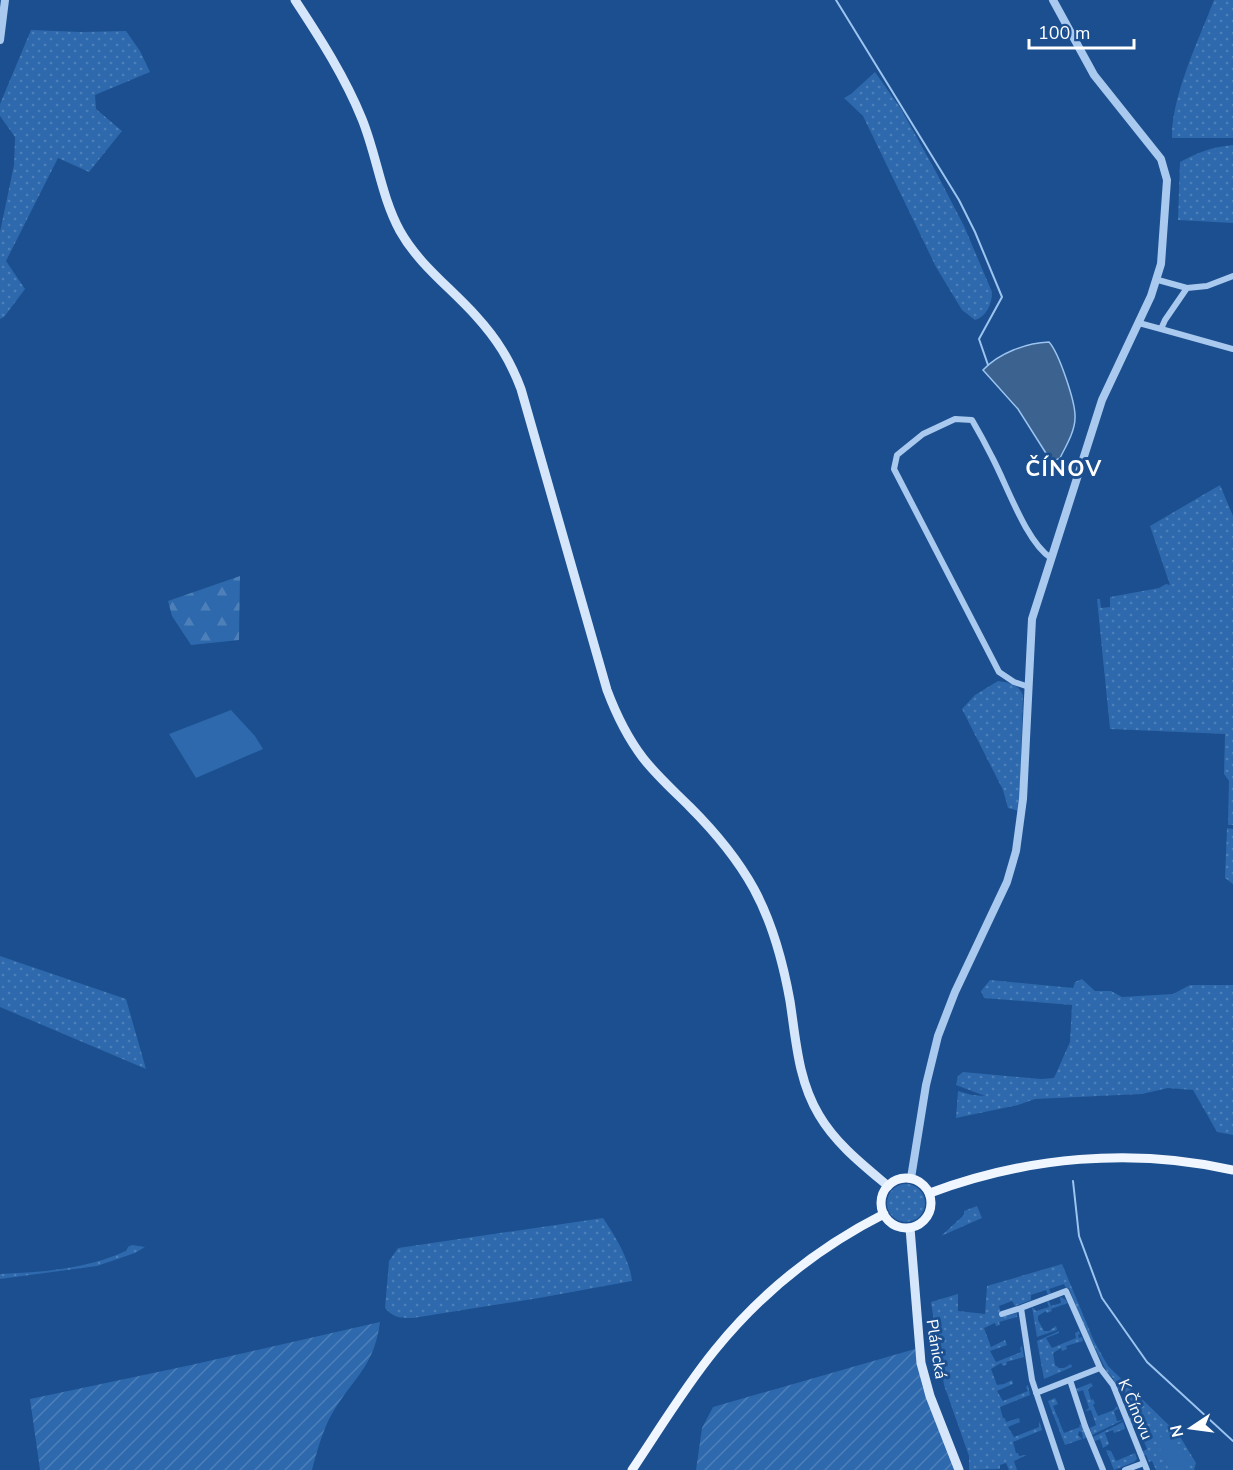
<svg xmlns="http://www.w3.org/2000/svg" width="1233" height="1470" font-family="'Nunito Sans',sans-serif">
<defs>
<pattern id="grass-dots" width="8" height="8" patternUnits="userSpaceOnUse" patternTransform="scale(1.5)"><rect width="8" height="8" fill="#2e69ad"/><path d="M2 2h.1M6 6h.1" fill="none" stroke="#4d80b9" stroke-width="1.8" stroke-linecap="round"/></pattern>
<pattern id="forest-firs" width="22" height="20" patternUnits="userSpaceOnUse" patternTransform="scale(1.5)"><rect width="22" height="20" fill="#2e69ad"/><path d="M5 1l3.5 6h-7zM16 11l3.5 6h-7z" fill="#4d80b9"/></pattern>
<pattern id="garden-furrows" width="10" height="10" patternUnits="userSpaceOnUse" patternTransform="scale(1.5)"><rect width="10" height="10" fill="#2e69ad"/><path d="M-1 1l2-2M0 10L10 0M9 11l2-2" fill="none" stroke="#4d80b9"/></pattern>
</defs>
<rect width="100%" height="100%" fill="#1b4f8f"/>
<path fill="url(#grass-dots)" d="M1214 0H1233V138H1172C1171 97 1199 39 1214 0Z
M31 30 81 32 126 31 140 51 150 72 95 95 96 109 122 131 89 172 58 158 6 261 25 289 4 317 0 319V232L14 165 15 137 0 116V104Z
M875 72 901 109 936 172 964 226 992 292C992 304 987 316 975 320L962 310 936 267 863 116 844 98 851 94Z
M1233 145V223L1178 220 1180 162C1198 152 1213 147 1233 145Z
M1220 485 1233 516V825H1228L1229 781 1224 774 1225 734 1110 729 1097 599H1100L1101 608 1110 607V597L1159 588 1166 584 1170 585 1150 526Z
M998 681C1010 683 1018 684 1023 695L1019 811 1008 808 1003 790 962 709 975 695Z
M1227 828 1233 829V884L1225 878Z
M0 956 126 999 146 1069 0 1007Z
M1082 979 1095 991H1111L1122 997 1173 994 1190 985H1233V1135L1217 1132 1193 1090 1168 1088 1142 1094 1035 1099 1018 1105 956 1118 958 1091 972 1095 985 1096 956 1085 958 1076 963 1072 1041 1079 1054 1078 1070 1042 1072 1005 984 998 981 991 990 980 1073 988 1075 982Z
M887 1203a19 19 0 1 1 38 0a19 19 0 1 1-38 0Z
M977 1206 982 1218 941 1236 964 1215V1211Z
M603 1218C615 1236 630 1260 632 1281L539 1298 413 1318C400 1318 394 1318 385 1308L389 1261 398 1248Z
M132 1245 145 1247 135 1253 97 1266 0 1279V1274C43 1272 87 1269 126 1251L128 1247Z
M1062 1264 1094 1341 1108 1366 1179 1435 1196 1463 1194 1470H1156L1152 1461 1149 1462 1146 1455H1144L1142 1452 1147 1449 1137 1424 1132 1426 1128 1417 1133 1414 1130 1407 1125 1408 1124 1404 1128 1402 1123 1389 1118 1390 1113 1378 1107 1372 1082 1322 1069 1288H1066L1064 1284 1049 1289 1051 1294 1048 1295 1046 1290 1031 1295V1300L1015 1306 1012 1301 999 1306 1002 1317 1017 1313V1317L999 1322 1000 1325 996 1326 995 1323 984 1328 991 1347 1005 1340 1007 1345 990 1351 996 1362 1021 1352 1020 1348 1022 1346 1024 1357 1006 1362 1007 1364 1003 1366 1001 1363 991 1369 997 1385 1004 1384 1012 1380 1013 1384 997 1391 1003 1401 1028 1391 1026 1387 1028 1385 1030 1395 1000 1407 1003 1418H1005L1006 1422 1019 1418 1020 1422 1008 1427 1014 1437 1039 1427V1421L1042 1430 1013 1442 1016 1453H1018L1019 1456 1027 1455 1014 1461 1017 1470H1009L1006 1463 1000 1465V1469L969 1470V1456L944 1385 931 1302 958 1294V1311L985 1314 987 1286Z
M1060 1297 1065 1299 1068 1303 1051 1309 1052 1311 1047 1313 1046 1311 1038 1316V1320L1044 1331H1049L1056 1326 1057 1330 1037 1337 1032 1307 1036 1311 1049 1307 1047 1302 1049 1301 1051 1306 1061 1303Z
M1059 1331V1333L1046 1338 1052 1348 1076 1338 1075 1333 1079 1331 1080 1334 1078 1335 1079 1338 1082 1337 1083 1341 1066 1346 1067 1349 1062 1351 1061 1348 1053 1353 1055 1365 1059 1368H1064L1071 1364 1072 1367 1044 1379 1037 1341Z
M1091 1383 1093 1386 1088 1389 1091 1400 1093 1399 1095 1403 1093 1405 1098 1416 1114 1410 1117 1406 1118 1409 1114 1411 1117 1421 1123 1420 1092 1435 1090 1428 1096 1425 1091 1410 1085 1411 1089 1408 1083 1390 1078 1392 1076 1389Z
M1055 1398 1058 1404 1053 1406 1064 1433 1080 1427 1079 1425 1083 1424 1088 1437 1083 1439 1082 1432 1079 1431 1078 1435 1082 1439 1065 1445 1048 1401Z
M1123 1422 1125 1429 1114 1433 1113 1430 1105 1433 1109 1444 1103 1448 1100 1439 1095 1441 1093 1437Z
M1106 1450 1111 1451 1116 1461 1135 1453 1137 1459 1134 1462 1114 1470Z"/>
<path fill="url(#forest-firs)" d="M240 576 239 640 191 645 172 616 168 601Z"/>
<path fill="#2e69ad" d="M231 710 255 736 263 749 196 778 169 734Z
M1167 1434 1173 1447 1180 1444 1191 1470H1169L1156 1439Z"/>
<path fill="url(#garden-furrows)" d="M380 1322C374 1367 354 1377 333 1412 323 1429 317 1451 312 1470H40L30 1399 191 1365Z
M915 1349 922 1386 956 1470H696L702 1428 713 1407Z"/>
<path fill="#3c6290" stroke="#9cc4f0" stroke-width="1.5" d="M1049 342C1059 353 1076 403 1075 418 1075 431 1066 446 1060 458L1056 460 1049 458 1018 409 983 370C999 353 1026 343 1049 342Z"/>
<g fill="none" stroke-linecap="round" stroke-linejoin="round">
<path stroke="#9cc4f0" stroke-width="2" d="M836 0 959 200 975 232 1002 297 979 339 988 365
M1073 1181 1079 1236 1102 1298 1147 1362 1233 1441"/>
<path stroke="#a9c9ee" stroke-width="6" d="M1158 280 1187 288
M1139 323 1161 329 1165 320 1187 288 1207 286 1233 276
M1161 329 1233 349
M1029 687 1014 682 999 672 894 469 897 455 923 434 955 419 972 420C979 432 986 445 992 457 1007 485 1026 542 1051 558
M1021 1308 1066 1291 1100 1368
M1002 1314 1021 1308 1032 1380 1062 1470
M1070 1380 1085 1426 1103 1470
M1036 1393 1100 1368 1113 1385 1147 1470
M1125 1470 1144 1463"/>
<path stroke="#a9c9ee" stroke-width="8" d="M0 40 5 0
M911 1178 926 1085 938 1036 955 992 1007 882 1016 851 1023 799 1032 619 1102 400 1151 296 1161 264 1167 180 1161 159 1094 75 1053 0"/>
<path stroke="#d6e6fa" stroke-width="9" d="M295 0C320 38 345 77 362 119 377 156 381 196 400 231 419 265 451 288 476 316 497 339 510 360 521 389L607 690C616 714 627 737 643 758 657 776 674 791 690 807 715 832 737 858 754 889 773 924 783 962 790 1001 796 1040 798 1080 819 1115 836 1144 863 1165 888 1186
M910 1228 921 1363 930 1396 959 1470"/>
<path stroke="#f0f6ff" stroke-width="9" d="M881 1203a25 25 0 1 1 50 0a25 25 0 1 1-50 0Z
M930 1193C1026 1157 1132 1147 1233 1170
M632 1470C659 1430 684 1388 715 1350 761 1293 819 1247 884 1214"/>
</g>
<g text-anchor="middle" stroke-width="6" stroke-linejoin="round" paint-order="stroke">
<g font-size="16" fill="#fff" stroke="#1b4f8f">
<text transform="translate(937 1349) rotate(81)" y="6">Plánická</text>
<text transform="translate(1136 1409) rotate(67)" y="6">K Čínovu</text>
</g>
<g font-size="22" font-weight="bold" letter-spacing="1.5" fill="#fff" stroke="#1b4f8f">
<text x="1064" y="476">ČÍNOV</text>
</g>
</g>
<g transform="translate(1191 1428) rotate(257)" stroke="#1b4f8f" stroke-width="4.5" paint-order="stroke">
<path d="M0-4.5L10 22L0 15L-10 22Z" fill="#ffffff"/>
<text y="-9" font-size="16" font-weight="bold" text-anchor="middle" fill="#ffffff">N</text>
</g>
<path d="M1029 39v9h105v-9" fill="none" stroke="#ffffff" stroke-width="3"/>
<text x="1038" y="39" font-size="18" fill="#ffffff" stroke="#1b4f8f" stroke-width="4.5" paint-order="stroke">100 m</text>
</svg>
